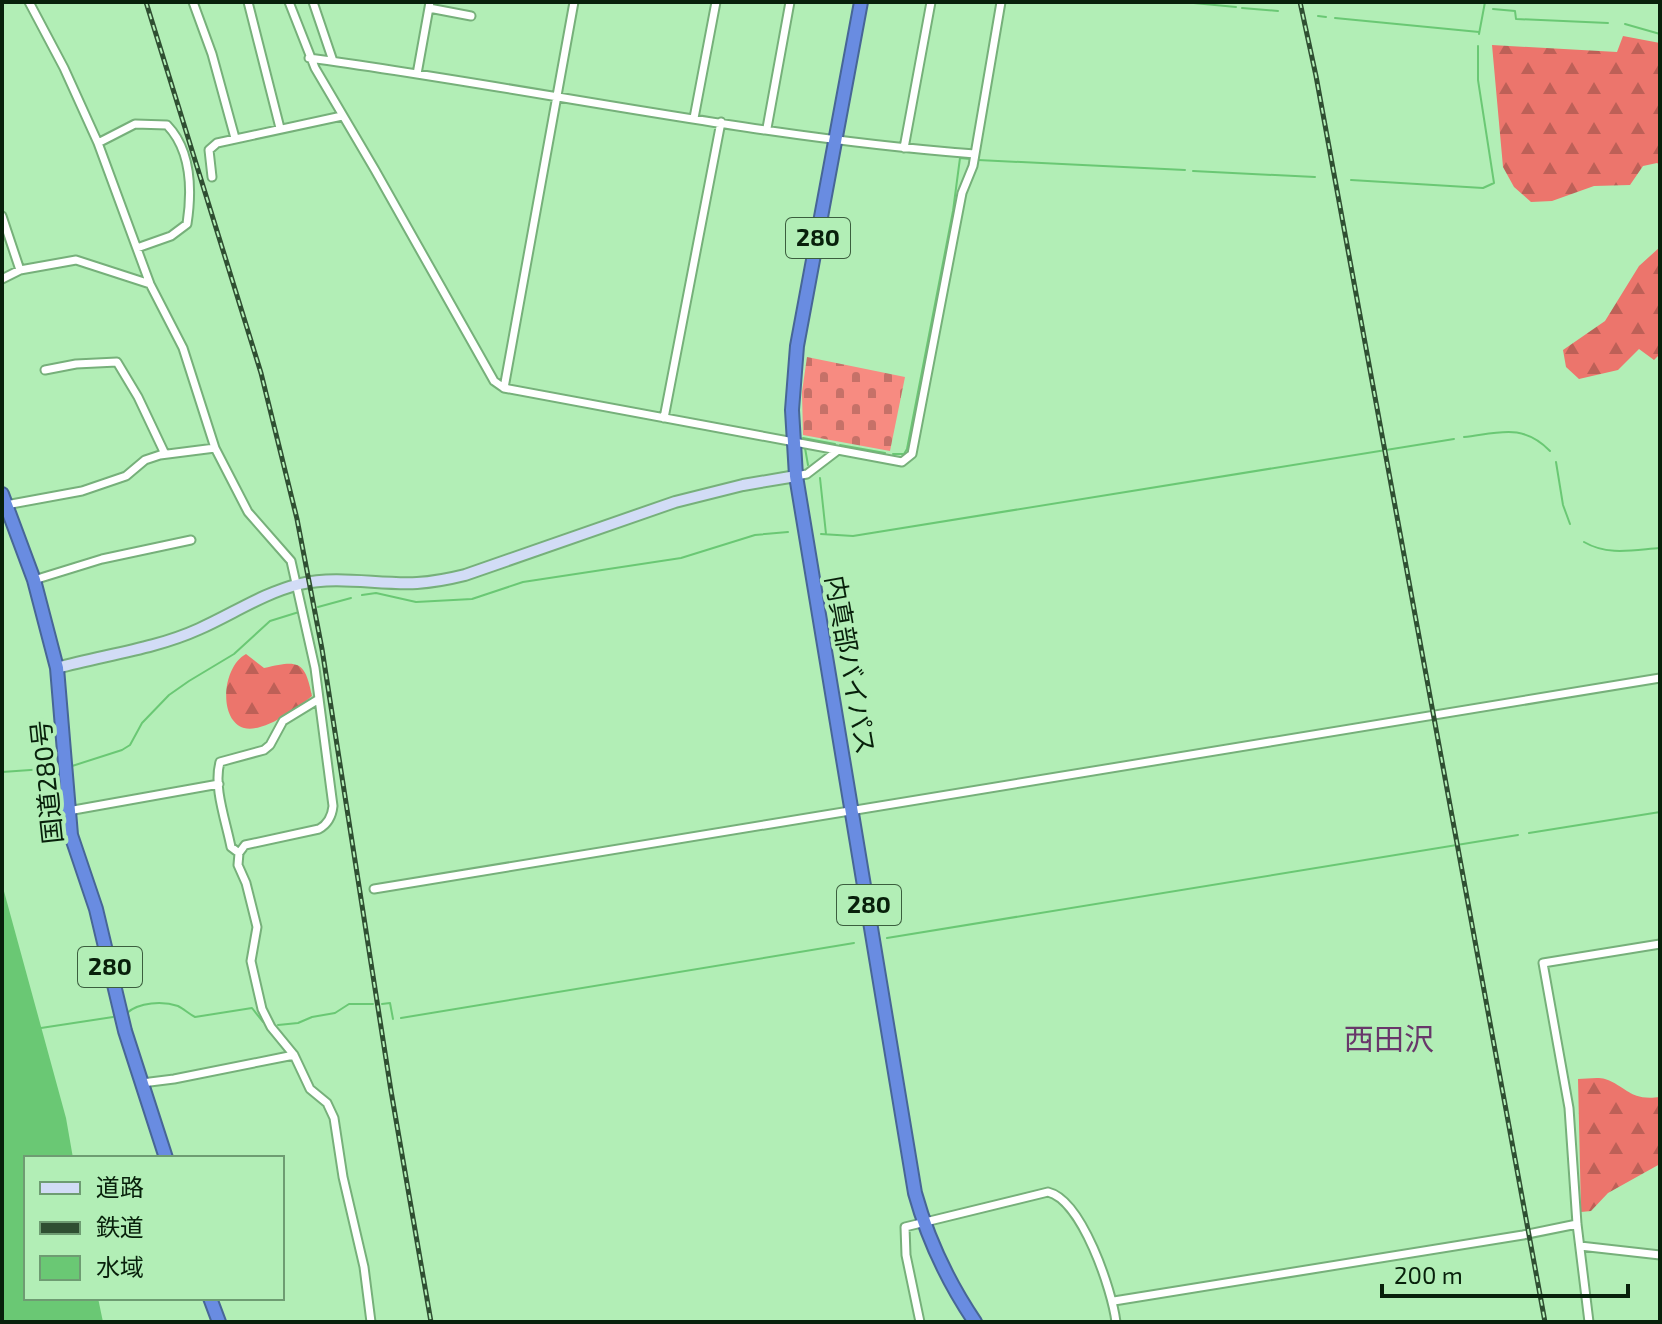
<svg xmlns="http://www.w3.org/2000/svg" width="1662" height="1324" font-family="'Exo 2','Noto Sans JP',sans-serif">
<defs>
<pattern id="forest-firs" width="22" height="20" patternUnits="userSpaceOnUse" patternTransform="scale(2)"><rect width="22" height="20" fill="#ec756c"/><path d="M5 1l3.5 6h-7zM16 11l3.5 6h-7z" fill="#bd6057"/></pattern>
<pattern id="cemetery-stones" width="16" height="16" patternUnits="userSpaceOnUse" patternTransform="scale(2)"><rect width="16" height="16" fill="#f78b81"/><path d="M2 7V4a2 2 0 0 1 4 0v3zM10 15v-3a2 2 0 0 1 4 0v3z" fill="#c67168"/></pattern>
</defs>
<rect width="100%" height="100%" fill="#b2eeb6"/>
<path fill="url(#forest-firs)" d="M1623 36 1660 43V165L1657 163 1643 166 1630 185 1594 186 1552 201 1531 202 1514 187 1503 167 1492 45 1617 52Z
M1660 247V354L1654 360 1639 349 1618 370 1579 379 1566 367 1563 350 1605 321 1639 266Z
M246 654 264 668C298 660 305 660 312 696 298 708 264 733 244 728 218 720 222 667 246 654Z
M1578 1079C1586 1079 1598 1077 1605 1079 1628 1087 1629 1101 1660 1097V1164L1608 1193 1591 1211 1581 1212Z"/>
<path fill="url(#cemetery-stones)" d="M807 357 905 377 890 451 803 435 802 392Z"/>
<path fill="#6ac874" d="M2 884 66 1118 73 1158H26V1298H98L103 1322H2Z"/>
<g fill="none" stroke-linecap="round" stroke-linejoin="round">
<path stroke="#6ac874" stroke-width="2" d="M1183 2 1236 7
M1242 8 1278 11
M1493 9 1515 11 1516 19 1608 23
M1318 16 1326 17
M1335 18 1479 32
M1625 24 1660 34
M1479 34 1485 2
M978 160 1185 170
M1193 171 1315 177
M1351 180 1483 188 1494 183 1478 80V46
M1464 437C1499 433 1523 423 1550 451
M803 438 835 444
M840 445 885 453
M805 448 808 465
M893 454H904L907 449 953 211 960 158 970 159
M1556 462 1563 505 1570 524
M820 478 826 534
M821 534 853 536 1454 439
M1584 542C1608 556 1633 550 1660 548
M362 595 376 593 416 602 472 599 523 582 681 558 755 535 788 532
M318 607 351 598
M69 767 122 750 130 745 142 723 169 695 189 681 234 654 270 621 299 612
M2 772 59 768
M1529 833 1660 812
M887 938 1518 835
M382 1004 390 1003 393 1019
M127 1013C139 1002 163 1001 178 1006 184 1009 189 1014 195 1017L252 1008 263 1022
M401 1018 854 943
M278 1025 298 1023 312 1017 335 1013 349 1004H373
M41 1028 113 1017"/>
<defs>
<path id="street" d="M29 2 64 68 98 143 150 284 183 348 215 448 248 512 291 561 315 668 333 806C332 816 328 824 319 829L245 845 239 853 238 865 246 883 257 927 251 961 262 1009 271 1027 294 1055 310 1089 327 1103 334 1118 343 1177 364 1267 371 1322
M193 2 212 54 235 138
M248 2 280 128
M289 2 315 68 375 170 494 381 504 388 902 462 912 454 962 193 973 166 1001 2
M313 2 333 61
M429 8 471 16
M309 58C531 88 752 137 975 154
M417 74 430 2
M694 118 716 2
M767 128 790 2
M98 143 135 124 167 125C192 151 192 191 187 224L171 236 137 248
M904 148 931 2
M212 177 209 150 217 143 342 116
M2 216 20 270
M2 279 20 270 76 260 150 284
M45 370 76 364 117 362 138 397 165 454
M504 388 574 2
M664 418 721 122
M796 476 807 474 837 451
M6 505 82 491 126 476 145 460 160 455 215 448
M34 580 102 559 191 540
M68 811 219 784
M239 853 231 847C226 821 213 787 220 762L264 750 270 745 283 721 319 699
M374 889 1660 678
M142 1083 174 1079 294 1055
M1580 1246 1660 1255
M1114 1301 1523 1235 1577 1224
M920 1322 906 1255 905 1227 1048 1192C1082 1200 1112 1290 1116 1322
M1589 1322 1577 1224 1569 1108 1543 963 1660 944"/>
<path id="secondary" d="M57 668C104 655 155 649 199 629 233 614 263 593 300 584 339 575 378 585 417 583 433 582 449 579 465 575L675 502 743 485 796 476"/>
<path id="highway" d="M861 2 797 346 792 410 796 476 915 1193C928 1240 948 1282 975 1322
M2 494 34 580 57 668 71 835 96 909 125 1031 166 1158
M210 1298 219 1322"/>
</defs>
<use href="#street" stroke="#76b07a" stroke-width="11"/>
<use href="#secondary" stroke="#76b07a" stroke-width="14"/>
<use href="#highway" stroke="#476696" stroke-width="16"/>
<use href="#street" stroke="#fff" stroke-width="7"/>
<use href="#secondary" stroke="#d2dcf6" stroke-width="10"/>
<use href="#highway" stroke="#698ce1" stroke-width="12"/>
<defs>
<path id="rail" d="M146 2 261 373 297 519 322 649 391 1091 431 1322
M1300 2 1316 76 1545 1322"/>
</defs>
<use href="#rail" stroke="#2f4f32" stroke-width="5"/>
<use href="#rail" stroke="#b2eeb6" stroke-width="2" stroke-dasharray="6" stroke-linecap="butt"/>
</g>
<g text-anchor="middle" stroke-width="8" stroke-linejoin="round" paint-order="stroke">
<g fill="#b2eeb6" stroke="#3b5e3e" stroke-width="2">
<rect x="786" y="218" width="64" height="40" rx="6"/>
<rect x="837" y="885" width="64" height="40" rx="6"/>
<rect x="78" y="947" width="64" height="40" rx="6"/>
</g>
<g font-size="24" font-weight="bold" fill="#08200b">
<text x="818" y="246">280</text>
<text x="869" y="913">280</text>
<text x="110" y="975">280</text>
</g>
<g font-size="26" fill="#08200b" stroke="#b2eeb6">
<text transform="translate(850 665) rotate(80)" y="9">内真部バイパス</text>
<text transform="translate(47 782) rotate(-96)" y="9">国道280号</text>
</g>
<g font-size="30" fill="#68376a" stroke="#b2eeb6">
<text x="1389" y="1050">西田沢</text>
</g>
</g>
<rect width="1662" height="1324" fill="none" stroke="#08200b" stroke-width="8"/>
<rect x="24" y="1156" width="260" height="144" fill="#b2eeb6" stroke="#6e9c72" stroke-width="2"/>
<rect x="40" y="1182" width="40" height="12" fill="#d2dcf6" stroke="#6e9c72" stroke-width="2"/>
<text x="96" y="1196" font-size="24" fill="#08200b">道路</text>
<rect x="40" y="1222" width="40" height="12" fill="#2f4f32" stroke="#6e9c72" stroke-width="2"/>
<text x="96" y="1236" font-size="24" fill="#08200b">鉄道</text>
<rect x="40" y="1256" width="40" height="24" fill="#6ac874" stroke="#6e9c72" stroke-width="2"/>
<text x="96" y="1276" font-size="24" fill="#08200b">水域</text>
<path d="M1382 1284v12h246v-12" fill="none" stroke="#08200b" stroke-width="4"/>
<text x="1394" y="1284" font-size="24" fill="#08200b" stroke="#b2eeb6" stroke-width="6" paint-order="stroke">200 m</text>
</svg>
